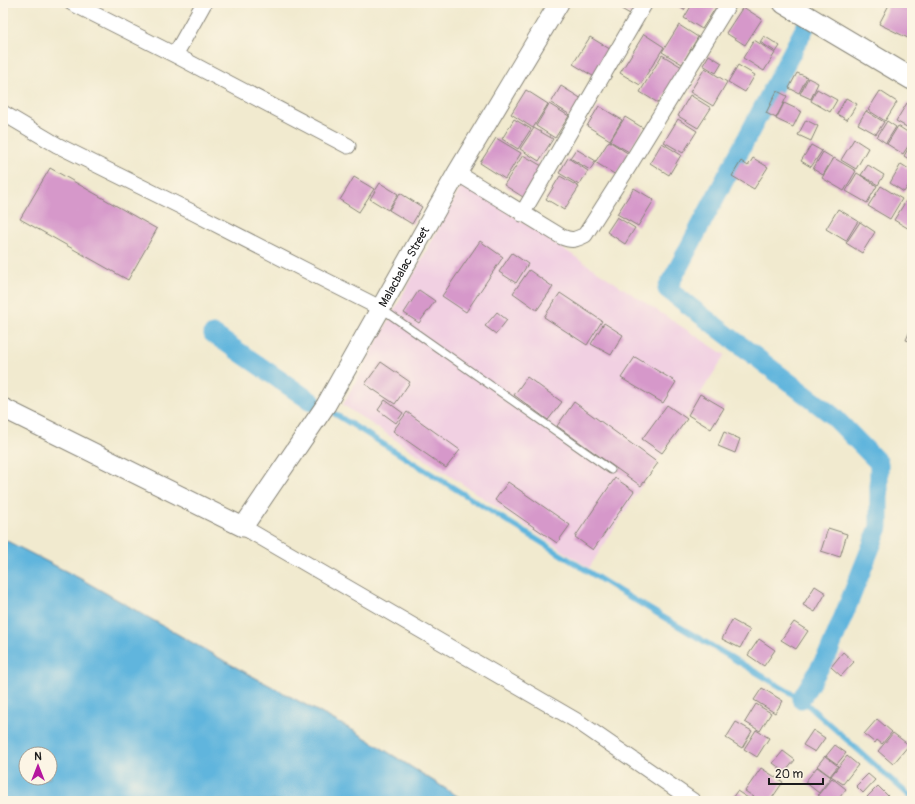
<svg xmlns="http://www.w3.org/2000/svg" width="915" height="804" font-family="Pangolin,sans-serif">
<rect width="100%" height="100%" fill="#fcf5e5"/>
<filter id="ink" filterUnits="userSpaceOnUse"><feTurbulence type="fractalNoise" baseFrequency=".025" numOctaves="2"/><feDisplacementMap in="SourceGraphic" scale="8" xChannelSelector="R" yChannelSelector="G"/><feConvolveMatrix kernelMatrix="1 2 1 2 8 2 1 2 1" color-interpolation-filters="sRGB"/></filter>
<filter id="wash" filterUnits="userSpaceOnUse"><feTurbulence type="fractalNoise" baseFrequency=".012" numOctaves="4" result="noise"/><feDisplacementMap in="SourceGraphic" scale="16" xChannelSelector="R" yChannelSelector="G"/><feGaussianBlur stdDeviation="0.9" result="paint"/><feColorMatrix in="noise" values="0 0 0 0 0 0 0 0 0 0 0 0 0 0 0 0 0 1.4 0 .05"/><feComposite in="paint" operator="in"/></filter>
<g filter="url(#wash)">
<rect width="100%" height="100%" fill="#f1eacf"/>
<path fill="#f1d0e2" d="M463 183 725 355 589 568 343 405Z"/>
<path fill="#61b5dd" stroke="#3e687c" fill-rule="evenodd" d="M3 539 81 579 228 663 356 732 465 801H3ZM26 754H50V778H26Z"/>
<g fill="none" stroke-linecap="round" stroke-linejoin="round">
<path stroke="#61b5dd" stroke-width="5.5" d="M335 414 621 592 801 699 912 798"/>
<path stroke="#61b5dd" stroke-width="19" d="M213 334 312 402
M801 699 829 652 879 527V463L832 415 667 289 810 18"/>
</g>
<g id="blocks">
<path fill="#d698ca" d="M611 3H637L630 14Z
M673 3H688L684 10Z
M693 3H715L718 4 702 29 684 18Z
M890 3H912V40L879 24Z
M743 7 762 19 745 45 726 33Z
M679 25 698 37 682 64 662 52Z
M644 34 664 47 640 85 620 73Z
M764 36 780 46 776 52 760 42Z
M590 37 613 51 596 78 573 64Z
M754 40 775 53 764 71 743 58Z
M662 55 682 67 660 104 640 92Z
M709 55 722 63 716 73 703 65Z
M738 65 755 75 745 92 728 82Z
M705 68 727 82 713 106 690 92Z
M797 73 807 77 799 93 789 88Z
M808 78 818 83 811 99 800 94Z
M561 86 582 99 572 116 551 103Z
M817 89 837 100 830 112 811 101Z
M526 90 548 104 533 128 511 114Z
M777 91 787 96 776 118 766 113Z
M880 91 897 102 885 121 868 110Z
M690 95 711 108 698 128 678 116Z
M846 98 857 104 847 120 837 114Z
M784 103 801 111 793 127 776 119Z
M907 103 912 106V130L896 121Z
M549 104 569 116 555 138 536 126Z
M599 106 622 120 610 140 587 126Z
M866 111 884 122 876 134 858 124Z
M625 117 643 128 629 152 610 141Z
M514 119 531 129 518 149 502 139Z
M678 119 697 131 683 153 664 142Z
M806 120 818 126 811 141 798 135Z
M887 121 896 127 886 143 877 137Z
M898 126 912 135V140L903 154 887 144Z
M534 128 553 139 539 161 520 149Z
M496 138 521 153 505 179 480 163Z
M854 139 868 148 856 169 841 160Z
M609 141 629 154 616 175 595 162 590 170 570 158 576 149 596 161Z
M912 142V161L904 156Z
M662 143 681 155 669 175 650 163Z
M811 145 822 151 811 167 801 161Z
M823 152 833 158 823 175 813 169Z
M523 155 542 166 523 197 504 185Z
M568 158 588 171 579 185 559 173Z
M753 158 768 167 754 189 732 176 741 161 748 166Z
M834 158 856 171 844 191 822 178Z
M901 164 912 171V180L904 192 890 183Z
M868 165 884 175 878 185 861 175Z
M50 168 157 229 128 280 20 219Z
M857 173 877 186 867 203 846 191Z
M560 176 579 187 564 210 546 199Z
M354 177 374 189 359 212 340 200Z
M380 183 398 194 388 210 370 199Z
M881 186 902 199 890 219 868 206Z
M634 188 654 200 638 226 617 214Z
M400 193 422 207 412 224 389 210Z
M906 201 912 205 911 230 894 220Z
M838 209 858 221 846 241 826 229Z
M617 217 635 228 625 244 607 232Z
M860 222 875 232 862 253 846 243Z
M480 241 503 257 466 312 442 296Z
M512 253 528 264 516 283 499 272Z
M529 270 553 287 537 310 513 293Z
M419 290 435 301 419 323 404 313Z
M560 293 602 321 587 345 544 317Z
M497 312 507 320 496 334 485 326Z
M604 323 623 335 611 355 591 344Z
M912 326V342L906 340Z
M635 357 676 382 663 403 621 378Z
M381 362 410 382 395 404 365 384Z
M527 377 562 402 548 420 514 395Z
M700 394 724 408 711 429 688 415Z
M385 400 403 413 396 423 378 410Z
M574 402 658 463 641 486 557 426Z
M667 405 687 419 662 453 642 439Z
M407 412 460 450 446 468 393 431Z
M724 432 740 439 735 453 718 446Z
M615 478 634 491 593 550 575 537Z
M508 482 570 525 557 543 495 500Z
M828 528 847 534 840 557 821 551Z
M815 586 826 593 815 612 803 605Z
M732 620 750 630 740 648 722 639Z
M794 622 808 631 796 649 781 640Z
M759 639 775 650 764 666 748 655Z
M843 652 854 662 841 676 831 667Z
M762 688 783 701 775 713 754 700Z
M756 704 771 713 760 731 745 722Z
M877 719 892 732 882 744 877 740 875 743 864 734Z
M736 722 752 731 742 748 726 738Z
M756 730 769 738 757 757 744 749Z
M813 730 825 738 815 752 803 745Z
M893 733 909 745 893 764 878 751Z
M835 745 846 753 837 764 826 756Z
M783 751 795 760 785 772 773 763Z
M825 756 838 766 830 776 817 766Z
M847 756 858 765 843 784 831 776Z
M817 767 831 777 819 793 805 782Z
M761 768 783 782 770 801H760L745 791Z
M868 774 875 780 863 793 856 786Z
M832 778 846 789 837 801H825L818 795Z
M878 786 889 797 885 801H872L867 797Z
M737 791 753 801H730Z"/>
</g>
</g>
<g filter="url(#ink)">
<use href="#blocks" fill-opacity="0" stroke="#868376" stroke-width="1"/>
<g fill="none" stroke-linecap="round" stroke-linejoin="round">
<defs>
<path id="service" d="M382 309 611 470"/>
<path id="minor" d="M72 3 175 55 348 146
M175 55 204 3
M3 113 57 145 196 214 303 269 380 308
M457 173 562 237C572 241 575 240 585 235L629 166 729 3
M522 214 645 3
M243 527 577 721 693 801"/>
<g id="tertiary">
<path id="s1" d="M3 408 243 527 326 405 457 173 559 3"/>
</g>
<path id="secondary" d="M784 3 912 79"/>
</defs>
<use href="#service" stroke="#868376" stroke-width="9"/>
<use href="#minor" stroke="#868376" stroke-width="17"/>
<use href="#tertiary" stroke="#868376" stroke-width="21"/>
<use href="#secondary" stroke="#868376" stroke-width="23"/>
<use href="#service" stroke="#fff" stroke-width="7"/>
<use href="#minor" stroke="#fff" stroke-width="15"/>
<use href="#tertiary" stroke="#fff" stroke-width="19"/>
<use href="#secondary" stroke="#fff" stroke-width="21"/>
</g>
</g>
<g text-anchor="middle" stroke-width="3" stroke-linejoin="round" paint-order="stroke">
<g font-size="12" fill="#1c1c1c" stroke="#fcf5e5">
<text dy="4" stroke="none"><textPath href="#s1" startOffset="574">Malacbalac Street</textPath></text>
</g>
</g>
<rect width="915" height="804" fill="none" stroke="#fcf5e5" stroke-width="16"/>
<g transform="translate(38 766)"><circle r="19" fill="#fcf5e5" stroke="#a29e95"/>
<path d="M0-3L7 15L0 10L-7 15Z" fill="#b5179e"/>
<text y="-6" font-size="11" font-weight="bold" text-anchor="middle" fill="#1c1c1c">N</text>
</g>
<path d="M769 778v6h54v-6" fill="none" stroke="#1c1c1c" stroke-width="2"/>
<text x="775" y="778" font-size="12" fill="#1c1c1c" stroke="#fcf5e5" stroke-width="3" paint-order="stroke">20 m</text>
</svg>
